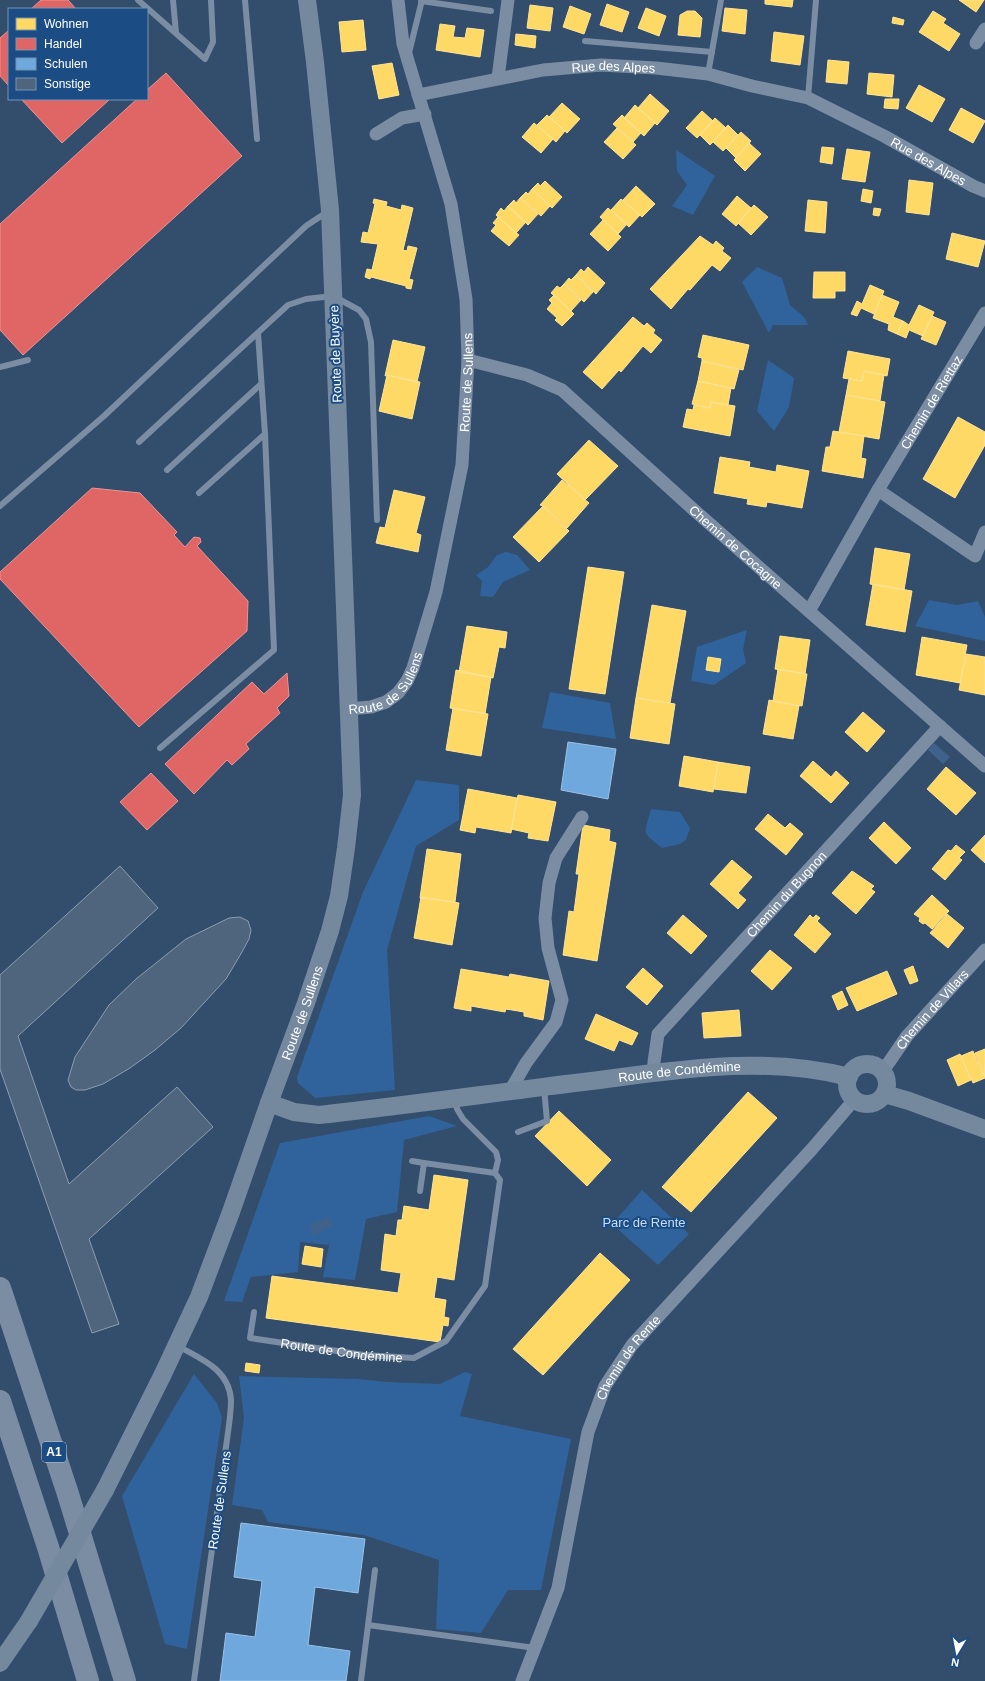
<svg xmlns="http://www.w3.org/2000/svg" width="985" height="1681" font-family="Helvetica,sans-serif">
<rect width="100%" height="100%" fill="#334d6c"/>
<path fill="#30639b" d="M676 150 715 176 693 215 672 206 687 185 677 171Z
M757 267 782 278 790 305 804 317 808 325H773L769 333 742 282Z
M768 360 794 378 789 407 774 431 757 411Z
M506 552 517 555 530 570 503 582 493 597 480 596 482 581 476 575 488 567 497 555Z
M929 600 957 605 978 601 985 617V641L915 626Z
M747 630 743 649 746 663 714 685 691 681 697 647Z
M550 692 610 703 616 739 542 728Z
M416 780 459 785V820L416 846 387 950 395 1090 315 1098 298 1083 297 1077 363 892Z
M651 809 680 812 690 828 686 840 680 844 662 848C641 831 644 836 651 809Z
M429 1116 457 1126 404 1140 397 1212 366 1219 355 1280 323 1277 329 1245 300 1242 298 1272 251 1277 242 1302 224 1301 280 1143Z
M642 1190 689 1234 658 1265 612 1224Z
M465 1372 472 1374 460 1416 571 1439 541 1590H508L481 1633 436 1629 439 1560 364 1535 268 1522 262 1510 232 1505 244 1418 239 1376 358 1379 387 1382 440 1384Z
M194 1374 217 1403 222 1418 187 1649 165 1644 122 1496Z"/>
<path fill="#3f628a" d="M934 743 950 757 943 764 928 750Z
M330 1217 333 1226 312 1236 310 1224Z"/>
<path fill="#ffd966" stroke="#ffe494" d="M765 0H793L792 7 765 4Z
M959 0H984L976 12Z
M607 4 629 12 622 32 600 25Z
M530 5 553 8 550 31 527 28Z
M570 6 591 14 584 34 563 27Z
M646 8 666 16 659 36 638 28Z
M725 8 747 10 745 34 722 31Z
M687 11H695L702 18 700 37 678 35 680 15Z
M933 11 946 19 943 23 960 34 949 51 919 32Z
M893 17 904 20 903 25 892 23Z
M363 20 366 50 342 52 339 22Z
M440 24 455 26 453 37 465 38 467 28 484 30 480 57 436 50Z
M774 32 804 36 800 65 771 61Z
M516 34 536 36 535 48 515 45Z
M828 60 849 62 847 84 826 82Z
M392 63 399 95 379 99 372 66Z
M869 73 894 75 892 97 867 94Z
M919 85 945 99 932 122 906 108Z
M650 94 669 111 657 125 638 108Z
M885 99H899L898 109 884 108Z
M562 103 580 119 567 133 549 117Z
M635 105 655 123 644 136 624 118Z
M961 108 985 121 973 143 949 130Z
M702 111 713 121 697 138 686 128Z
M547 115 565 131 556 142 537 125Z
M622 115 641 133 633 142 613 124Z
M715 118 726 128 710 145 700 135Z
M534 123 553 139 541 153 522 137Z
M728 125 738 135 723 151 713 142Z
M617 128 636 145 623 159 604 142Z
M741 132 751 141 736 158 726 148Z
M749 143 761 154 745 171 734 160Z
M822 147 834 148 832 164 820 162Z
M847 149 870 152 865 182 842 179Z
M909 180 933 183 929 215 906 212Z
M545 181 562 197 552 208 532 189 538 183 540 186Z
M636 186 655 204 642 217 623 200Z
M532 189 550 206 541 216 520 198 526 192 528 194Z
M863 189 873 191 871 203 861 201Z
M737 196 751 208 736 226 722 214Z
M520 198 538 214 528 225 508 206 514 200 516 203Z
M374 199 387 202 386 206 401 210 402 205 413 208 403 250 407 251 408 246 417 248 409 279 413 280 411 289 406 288V286L371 277 370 279 365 277 367 269 372 270 378 244 361 242 363 232 368 233 375 204 373 203Z
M621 199 640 215 629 227 611 210Z
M808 200 827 202 825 233 805 231Z
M754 205 768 217 751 235 738 223Z
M508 206 526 222 516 233 496 215 501 208 504 211Z
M608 208 627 224 618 234 600 217Z
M874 208 881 209 879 216 873 215Z
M498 217 519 235 509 246 491 231 496 225 493 223Z
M603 220 621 237 608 251 590 234Z
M952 233 985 241 978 267 946 259Z
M700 236 713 245 716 241 724 248 722 251 731 258 720 271 712 265 690 290 688 289 671 309 650 289Z
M588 267 605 283 596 294 576 275 581 269 584 272Z
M814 272H845V291H835V298H813Z
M576 275 593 292 584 302 564 284 569 278 571 280Z
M564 284 581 300 571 311 551 293 557 286 560 288Z
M870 285 884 291 874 314 861 308 857 316 851 314 857 301 862 304Z
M554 295 574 314 562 326 555 320 557 318 547 309 552 303 549 300Z
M882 295 899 302 893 317 903 321 897 334 888 330 889 324 873 318Z
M919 305 934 312 923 336 909 330 906 338 897 334 903 321 909 325Z
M932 316 946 322 936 345 921 339Z
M633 317 644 326 647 323 655 330 653 333 662 340 651 353 643 346 621 372 619 370 602 389 583 372Z
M703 335 749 345 743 370 702 361V358L698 357Z
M393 340 425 347 417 382 387 375 385 376Z
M848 351 890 359 887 376 864 371 862 381 843 378Z
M702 361 739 370 734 389 698 381Z
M864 371 884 375 880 401 846 395 849 379 862 381Z
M387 375 420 382 412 419 379 411Z
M698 381 731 388 728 405 711 402 710 408 692 404Z
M846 395 885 402 879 439 839 432Z
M711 402 735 406 730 436 683 427 687 409 693 410 694 405 710 408Z
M958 417 985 432V445L955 498 923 479Z
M833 431 864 436 861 458 866 459 863 478 822 471 826 447H830Z
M589 440 618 466 585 500 557 474Z
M720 457 750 462 749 467 776 472 777 465 809 471 802 508 767 502 766 507 747 504 748 499 714 493Z
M562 480 589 503 567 528 543 506 540 505Z
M394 490 425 497 416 533 421 535 418 552 376 543 380 527 385 528Z
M543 506 569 531 539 562 513 537Z
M875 548 910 554 904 590 870 584Z
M588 567 624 572 605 694 569 689Z
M873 584 912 591 905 632 866 625Z
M652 605 686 611 670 703 636 698Z
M467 626 507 632 505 648 499 647 493 678 459 672Z
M780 636 810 640 805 674 775 669Z
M922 637 967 645 960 683 916 675Z
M966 654 985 657V695L959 690Z
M708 657 721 659 719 672 706 670Z
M778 669 807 674 802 706 773 701Z
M456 670 491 677 485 714 450 708Z
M636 698 675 704 669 744 630 738Z
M769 700 799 706 793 739 763 734Z
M453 708 488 714 481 756 446 750Z
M863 712 885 731 867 752 845 732Z
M684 756 718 762 713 792 679 786Z
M813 761 831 777 836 771 849 783 831 803 800 776Z
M718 762 750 767 746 793 714 789Z
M946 767 976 793 956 815 927 789Z
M468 789 517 798 511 833 476 827 475 833 460 830Z
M518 795 556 802 548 841 528 838 529 833 511 829Z
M768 814 785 828 790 823 803 834 786 855 755 829Z
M884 822 911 848 896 864 869 838Z
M583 825 610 830 609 841 616 843 597 961 563 955 569 911 574 912 579 874H576Z
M985 835V863L971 850Z
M956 845 965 852 959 858 962 860 945 880 932 869 948 850 951 851Z
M427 849 461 854 455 902 420 898Z
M732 860 752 877 738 893 746 900 738 909 710 884Z
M852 871 874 886 871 889 875 892 856 914 832 893Z
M932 895 949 911 932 929 925 923 923 924 919 921 920 918 914 914Z
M421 897 459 903 452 945 414 938Z
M947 914 964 928 948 948 930 933Z
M683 915 707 936 691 954 667 933Z
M810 915 813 918 816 915 820 918 817 921 831 934 815 953 794 935Z
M770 950 792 968 772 990 751 971Z
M913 966 918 981 910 984 904 970Z
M643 968 663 986 647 1005 626 987Z
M461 969 509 977 510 974 549 981 543 1020 524 1016V1012L506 1009 505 1012 471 1006V1011L454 1008Z
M887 971 897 994 857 1011 846 988Z
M842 991 848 1005 838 1010 832 996Z
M739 1010 741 1036 704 1038 702 1013Z
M596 1014 638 1033 632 1045 619 1040 614 1051 585 1039Z
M985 1049V1077L975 1053Z
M973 1051 985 1078 973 1083 961 1056Z
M960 1054 971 1080 958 1086 947 1060Z
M748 1092 777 1118 691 1212 662 1187Z
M559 1111 611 1160 587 1186 535 1136Z
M434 1175 468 1180 454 1280 437 1277 434 1298 446 1300 444 1317 449 1318 448 1326 443 1325 440 1342 266 1318 272 1276 398 1293 401 1273 381 1270 385 1234 396 1236 398 1220H402L404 1206 429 1210Z
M305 1246 323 1249 321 1267 302 1264Z
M600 1253 630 1280 543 1375 513 1349Z
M246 1363 260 1365 259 1373 245 1371Z"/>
<path fill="#e06666" stroke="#e99494" d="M41 0H68L76 9H31Z
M9 30V86L0 76V38Z
M166 73 242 156 23 355 0 330V224L137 99H147V90Z
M21 99H110L62 143Z
M92 488 140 493 177 532 174 535 185 547 194 537 200 538 201 542 197 546 248 601 247 631 139 727 0 579V572Z
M287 673 289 696 277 708 280 713 246 744 249 749 232 765 227 760 194 794 165 764 252 682 264 694Z
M151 773 178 801 147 830 120 802Z"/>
<path fill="#6fa8dc" stroke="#9ac2e6" d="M568 742 616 749 608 799 561 790Z
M241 1523 365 1539 358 1593 315 1587 308 1645 350 1651 346 1681H220L226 1633 255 1637 262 1581 234 1577Z"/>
<path fill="#4f657d" stroke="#8d9db0" d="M120 866 158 908 18 1036 69 1184 177 1087 213 1127 89 1239 119 1324 92 1333 0 1069V975Z
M240 917 248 921 251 930 249 939 242 952 226 979 181 1028 155 1050 130 1068 103 1084 85 1090H76L71 1087 68 1080 75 1057 109 1005 136 979 186 939 229 918Z"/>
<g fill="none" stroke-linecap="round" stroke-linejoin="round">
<g stroke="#7a8da2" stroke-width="6">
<path d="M138 0 205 59 213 42 211 0"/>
<path d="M173 0 176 33"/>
<path d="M245 0 257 139"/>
<path d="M421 1 491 11"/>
<path d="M585 41 712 52"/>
<path d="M409 53 422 0"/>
<path d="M708 74 721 0"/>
<path d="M808 98 816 0"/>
<path d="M0 367 28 360"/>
<path d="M139 442 288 305 306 299 333 296 359 310 366 319 371 342 377 520"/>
<path d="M167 470 260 385"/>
<path d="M199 493 265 434"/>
<path d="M0 506 104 416 306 226 327 212"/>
<path d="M160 748 274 650 265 434 258 333"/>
<path d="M518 1132 547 1121 544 1088"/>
<path d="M412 1161 424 1163"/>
<path d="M420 1191 424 1163 495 1173"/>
<path id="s1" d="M254 1312 250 1338 364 1355 414 1358 446 1341 485 1286 500 1180 495 1173 498 1160 496 1152 463 1119 457 1109 455 1100"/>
<path d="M178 1346C201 1359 229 1369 231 1400 231 1408 230 1417 229 1425L194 1681"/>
<path d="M368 1625 535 1648"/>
<path d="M361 1681 375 1570"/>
</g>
<g stroke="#7a8da2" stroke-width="13">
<path d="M976 43 985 29"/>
<path d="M498 78 508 0"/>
<path id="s2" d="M418 95 543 70 601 65 656 68 708 74 752 86 808 98 884 136 973 186 985 191"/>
<path d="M376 134 402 118 425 114"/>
<path id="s3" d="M468 360 527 375 562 390 694 510 985 766"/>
<path d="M878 490 975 556 985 532"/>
<path id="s4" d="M809 611 878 490 985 313"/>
<path id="s5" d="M349 709 371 707 386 702 398 693 407 681 413 668 436 592 462 465 468 360 466 299 451 204 403 44 398 0"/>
<path id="s6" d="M883 1071 907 1036 985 950"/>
<path id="s7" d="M654 1073V1062L658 1034 940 726"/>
<path d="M510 1091 526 1063 556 1022 562 1000 548 948 545 918 549 883 556 858 582 817"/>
<path id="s8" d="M522 1681 558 1588 588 1432 605 1386 632 1345 812 1149 854 1100"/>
</g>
<g stroke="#74889e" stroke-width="18">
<circle cx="867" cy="1084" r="20"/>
<path d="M885 1094 909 1101 985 1129"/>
<path id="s9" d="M269 1103 294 1112 319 1115C410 1105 500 1092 591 1081 677 1070 763 1055 849 1077"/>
<path id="s10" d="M105 1490 163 1374 199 1297 231 1212 269 1103 306 1003 330 931 339 896 346 848 352 795 330 210 315 62 307 0"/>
<path d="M0 1663 29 1621"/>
</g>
<path stroke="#7a8da2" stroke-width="22" d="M0 1288 68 1494 125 1681
M0 1401 48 1547 88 1681"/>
<path stroke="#74889e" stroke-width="18" d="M29 1621 105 1490"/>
</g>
<g text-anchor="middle" stroke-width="4" stroke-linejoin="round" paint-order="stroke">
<rect fill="#1b4c84" stroke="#bbc9da" stroke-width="1" x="42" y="1442" width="24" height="20" rx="3"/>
<g font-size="12" font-weight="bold" fill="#fff">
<text x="54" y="1456">A1</text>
</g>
<g font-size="13" fill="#fff" stroke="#1b4c84">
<text dy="5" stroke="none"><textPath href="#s2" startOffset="198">Rue des Alpes</textPath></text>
<text dy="5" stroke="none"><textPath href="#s2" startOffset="532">Rue des Alpes</textPath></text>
<text transform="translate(335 354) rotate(-92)" y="5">Route de Buyère</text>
<text dy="5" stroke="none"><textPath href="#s5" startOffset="374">Route de Sullens</textPath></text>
<text dy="5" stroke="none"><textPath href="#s4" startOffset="242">Chemin de Riettaz</textPath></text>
<text dy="5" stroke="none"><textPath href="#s3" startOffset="333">Chemin de Cocagne</textPath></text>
<text dy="5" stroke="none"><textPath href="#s5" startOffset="49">Route de Sullens</textPath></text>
<text dy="5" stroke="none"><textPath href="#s7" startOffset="229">Chemin du Bugnon</textPath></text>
<text dy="5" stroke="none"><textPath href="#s6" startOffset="79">Chemin de Villars</textPath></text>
<text dy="5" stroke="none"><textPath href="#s10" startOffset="517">Route de Sullens</textPath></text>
<text dy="5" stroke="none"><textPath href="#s9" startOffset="415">Route de Condémine</textPath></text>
<text dy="5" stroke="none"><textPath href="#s1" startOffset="119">Route de Condémine</textPath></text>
<text dy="5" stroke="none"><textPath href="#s8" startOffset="344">Chemin de Rente</textPath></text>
<text transform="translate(219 1500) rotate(-82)" y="5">Route de Sullens</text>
</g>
<g font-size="13" fill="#c6def8" stroke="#1b4c84">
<text x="644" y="1227">Parc de Rente</text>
</g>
</g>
<rect x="8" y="8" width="140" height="92" fill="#1b4c84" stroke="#7694b5"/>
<rect x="16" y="18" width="20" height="12" fill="#ffd966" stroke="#7694b5"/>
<text x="44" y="28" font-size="12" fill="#ffffff">Wohnen</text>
<rect x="16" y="38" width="20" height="12" fill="#e06666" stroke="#7694b5"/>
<text x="44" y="48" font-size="12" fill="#ffffff">Handel</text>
<rect x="16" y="58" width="20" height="12" fill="#6fa8dc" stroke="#7694b5"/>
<text x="44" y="68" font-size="12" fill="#ffffff">Schulen</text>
<rect x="16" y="78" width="20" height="12" fill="#4f657d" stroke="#7694b5"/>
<text x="44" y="88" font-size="12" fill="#ffffff">Sonstige</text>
<g transform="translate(957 1653) rotate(190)" stroke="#1b4c84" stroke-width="3" paint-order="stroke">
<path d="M0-3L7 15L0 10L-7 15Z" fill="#ffffff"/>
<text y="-6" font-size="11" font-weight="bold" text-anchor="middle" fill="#ffffff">N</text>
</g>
</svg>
